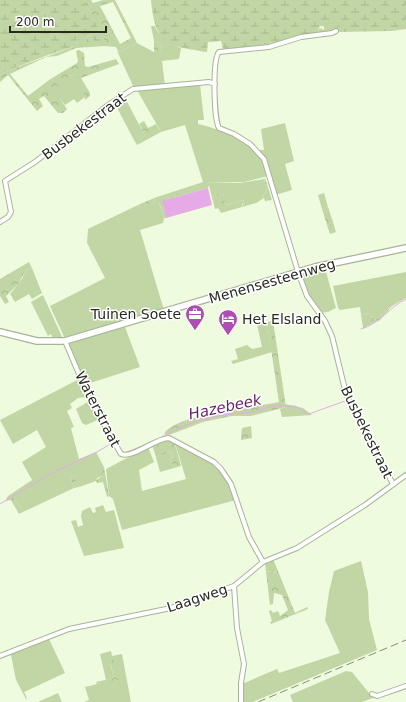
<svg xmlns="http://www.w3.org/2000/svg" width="406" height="702" font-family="'DejaVu Sans',sans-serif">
<defs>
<pattern id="forest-crowns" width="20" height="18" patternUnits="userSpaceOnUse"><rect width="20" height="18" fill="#c1d6a4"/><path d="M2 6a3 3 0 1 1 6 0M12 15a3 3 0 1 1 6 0" fill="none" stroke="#a6b88d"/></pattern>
<pattern id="wetland-marsh" width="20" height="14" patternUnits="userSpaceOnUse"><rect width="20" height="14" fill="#c1d6a4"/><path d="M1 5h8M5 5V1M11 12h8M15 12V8" fill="none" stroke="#a6b88d"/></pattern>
</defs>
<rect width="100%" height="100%" fill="#effbde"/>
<path fill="#c1d6a4" d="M151 26H155C158 36 171 44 181 48L179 59 162 61 165 86 134 88 117 51 119 52 137 43 154 52 162 50 161 44 154 41Z
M74 74 79 78 86 96 77 103 74 99 65 105 60 99 56 84Z
M200 85 204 120H198V124C215 128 251 139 260 154 264 160 265 169 268 176L244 182 203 183H240L264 179 267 192 263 195 264 198 256 203 242 207 244 200 227 205 224 203V196L217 193 212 198 209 185 159 203 164 218 163 223 140 230 164 310 65 339 50 306 105 278 87 243 88 229 138 205 140 208 155 202 154 198 203 182 185 125 161 132 137 90Z
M124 96 145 136 135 142 114 102Z
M285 123 294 161 285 164 292 190 275 195 265 158 259 150H264L261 129Z
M324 193 328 207 322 209 318 195Z
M333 222 336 232 330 234 327 225Z
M32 268 42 293 32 299 29 294 15 302 10 294 22 279 25 271Z
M325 268 336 308 328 312 321 313 308 294 301 275Z
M406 272V298L392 306 375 320 369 313 361 315 360 307 340 310 338 308 333 286Z
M43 295 63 339 54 341 51 334 48 336 31 302Z
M267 322 272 352 233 364 231 361 238 359 235 349 247 345 252 349 262 347 257 324Z
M125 327 140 367 84 385 69 343Z
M79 379 87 397 78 398 70 404 72 408 67 411 74 427 71 428 79 459 96 452 104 467 103 469V476L97 478 96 481 79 487 73 474 70 476 74 488 23 512 11 494 32 480 22 462 46 447 37 430 13 444 0 420Z
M89 401 100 419 86 425 82 423 76 409Z
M285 404 303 408 312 415 282 417 280 409 286 407Z
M174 440C206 459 222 463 236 500L122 530 113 499 109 496 106 469 148 447 154 462 139 470 142 491 186 479Z
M171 452 173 457 170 458 174 468 160 472 156 457Z
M103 505 106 512 114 510 124 548 84 556 71 521 76 520 78 527 83 525 81 516 82 511 90 507 93 513 96 512 95 508Z
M273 559 278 571 272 573 271 571 266 572 265 562Z
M361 561 368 592 369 619 377 650 253 702H242V684L277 669 279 673 340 653 325 620 329 592 334 571Z
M49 639 65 673 24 692 27 698 26 699 16 680 11 655 0 658Z
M111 651 112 656 122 654 131 702H84L89 700 85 687 118 679 110 662 114 678 106 680 100 654Z
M346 671 352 672 373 698 362 702H293L290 695Z
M58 693 62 702H38Z"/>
<path fill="url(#forest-crowns)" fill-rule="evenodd" d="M84 0H91L93 3 103 0H115L137 43 119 52 116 47 104 46 76 48 57 56 46 57 10 74 28 96 49 80 77 63 78 61 76 51 79 50 84 53 85 66 88 67 116 59 119 64 81 78 90 93V96L85 100C84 88 82 84 74 74L57 84 61 95 60 99 67 109 63 113H58L44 96 39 99 43 106 37 111 8 75 0 82V75L9 70 76 46 77 38 86 40 88 35 105 42ZM113 2 131 38 120 44 100 6Z
M333 16H336L337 30 340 31 319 33 318 29 320 28 324 30V26H331Z
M154 41 161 44 162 50 154 52Z
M144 121 148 128 156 124 161 132 137 145 135 142 145 136 139 124Z
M265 178 272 200 265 201 263 195 267 192 264 179Z
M209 185 208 188 162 201 166 218H164L158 199Z
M217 193 226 197 224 203 227 205 244 200 242 204V207L221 213 218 208 215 209 212 198Z
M154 198 155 202 140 209 138 205Z
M328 207 333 222 327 225 322 209Z
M29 262 32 268 25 271 19 283 6 296 9 302 5 304 0 296V279Z
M392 306 380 320 363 328 361 315 369 313 375 320Z
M273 321 286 407 251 416H232L203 422 169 435 164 434C175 414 256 407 279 402L267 322Z
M251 426 252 438 241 440 242 428Z
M166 438 174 440 181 466 174 468 170 458 173 457 171 452 156 457 152 445Z
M104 467 109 496 107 497 103 482 97 483 96 480 103 476 102 469Z
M71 474H73L79 487 74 488 70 476Z
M11 494 23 512 19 514 11 500 6 501 7 497Z
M272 571 273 573 278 571 295 613 307 607 308 609 271 624 270 622 272 621 269 611 271 610 273 613 278 611 280 616 288 610 282 595 274 593 273 604 270 605 266 572Z
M112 659H114L118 680 97 684 96 682 114 678 110 661Z"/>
<path fill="url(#wetland-marsh)" d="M0 0H84L106 43H96L91 36 88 35 85 43 80 42 77 38 76 46 48 55 9 70 0 75Z
M151 0H406V29L391 31 339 32 337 30 335 16 333 17 334 23 329 27 320 26 318 29 319 33C286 42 257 47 223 49L221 41 208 42 207 52C166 46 155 43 151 0Z"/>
<path fill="#e6abe7" d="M208 188 212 205 166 218 162 201Z"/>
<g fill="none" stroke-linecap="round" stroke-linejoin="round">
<path stroke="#e6abe7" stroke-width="1" d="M361 329C380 324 389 307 406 299
M162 437 178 428 200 420 223 415 252 412 274 406H295L309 414 345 401
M116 440 121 451 125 453 154 441
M0 504 52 473 97 452 112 443"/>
<defs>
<path id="street" d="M336 31 332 33 301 37 269 47 219 52C212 60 214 120 219 128L234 134 250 144 264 159 298 272 307 296 325 321 332 336 346 394 393 484
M0 222 8 217 11 212 5 181 35 162 108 105 133 89 209 82 215 84
M65 341 90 400 121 454C132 459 156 438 169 438L214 462 221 469 231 484 249 537 263 562
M234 586 237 628 244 664 241 683V702
M0 656 69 629 171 608 234 586 263 562 297 548 365 505 406 475
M372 694 377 696 406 686"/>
<path id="secondary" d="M0 332 37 341H65L315 267 406 248"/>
</defs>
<use href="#street" stroke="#a8b499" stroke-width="6"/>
<use href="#secondary" stroke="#a8b499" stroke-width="8"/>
<use href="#street" stroke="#fff" stroke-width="4"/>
<use href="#secondary" stroke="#fff" stroke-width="5.5"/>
<path stroke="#848c78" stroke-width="1" stroke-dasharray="8 4" stroke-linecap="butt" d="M258 702 406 640"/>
</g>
<defs>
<symbol id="office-pin" viewBox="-11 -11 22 30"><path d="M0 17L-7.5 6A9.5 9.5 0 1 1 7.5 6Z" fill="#af4db4" stroke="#fff"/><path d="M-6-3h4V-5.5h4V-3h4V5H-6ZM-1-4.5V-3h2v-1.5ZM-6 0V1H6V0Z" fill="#fff"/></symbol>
<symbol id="hotel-pin" viewBox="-11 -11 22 30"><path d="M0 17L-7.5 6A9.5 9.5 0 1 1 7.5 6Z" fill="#af4db4" stroke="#fff"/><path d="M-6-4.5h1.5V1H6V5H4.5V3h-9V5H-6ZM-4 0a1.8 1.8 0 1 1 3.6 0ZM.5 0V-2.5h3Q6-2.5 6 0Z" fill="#fff"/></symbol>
</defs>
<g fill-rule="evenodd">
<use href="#office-pin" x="184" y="303" width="22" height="30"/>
<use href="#hotel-pin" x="217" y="308" width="22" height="30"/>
</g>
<g text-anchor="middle" stroke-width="3" stroke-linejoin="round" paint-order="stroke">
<g font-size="14" fill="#262a1f" stroke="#fff">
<text transform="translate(84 126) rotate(-37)" y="5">Busbekestraat</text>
<text transform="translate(272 281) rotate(-16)" y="5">Menensesteenweg</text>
<text transform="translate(98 409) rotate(63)" y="5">Waterstraat</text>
<text transform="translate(367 432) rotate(64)" y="5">Busbekestraat</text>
<text transform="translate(197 598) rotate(-18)" y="5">Laagweg</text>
</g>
<g font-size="14" fill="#262a1f" stroke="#fff" text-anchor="end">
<text x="181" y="319">Tuinen Soete</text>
<text x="242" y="324" text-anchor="start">Het Elsland</text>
</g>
<g font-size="15" font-style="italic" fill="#67226a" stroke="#fff">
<text transform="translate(225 407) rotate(-12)" y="5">Hazebeek</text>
</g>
</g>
<path d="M10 26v6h96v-6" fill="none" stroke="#262a1f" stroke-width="2"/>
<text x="16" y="26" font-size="12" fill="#262a1f" stroke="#ffffff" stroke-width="3" paint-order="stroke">200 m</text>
</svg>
